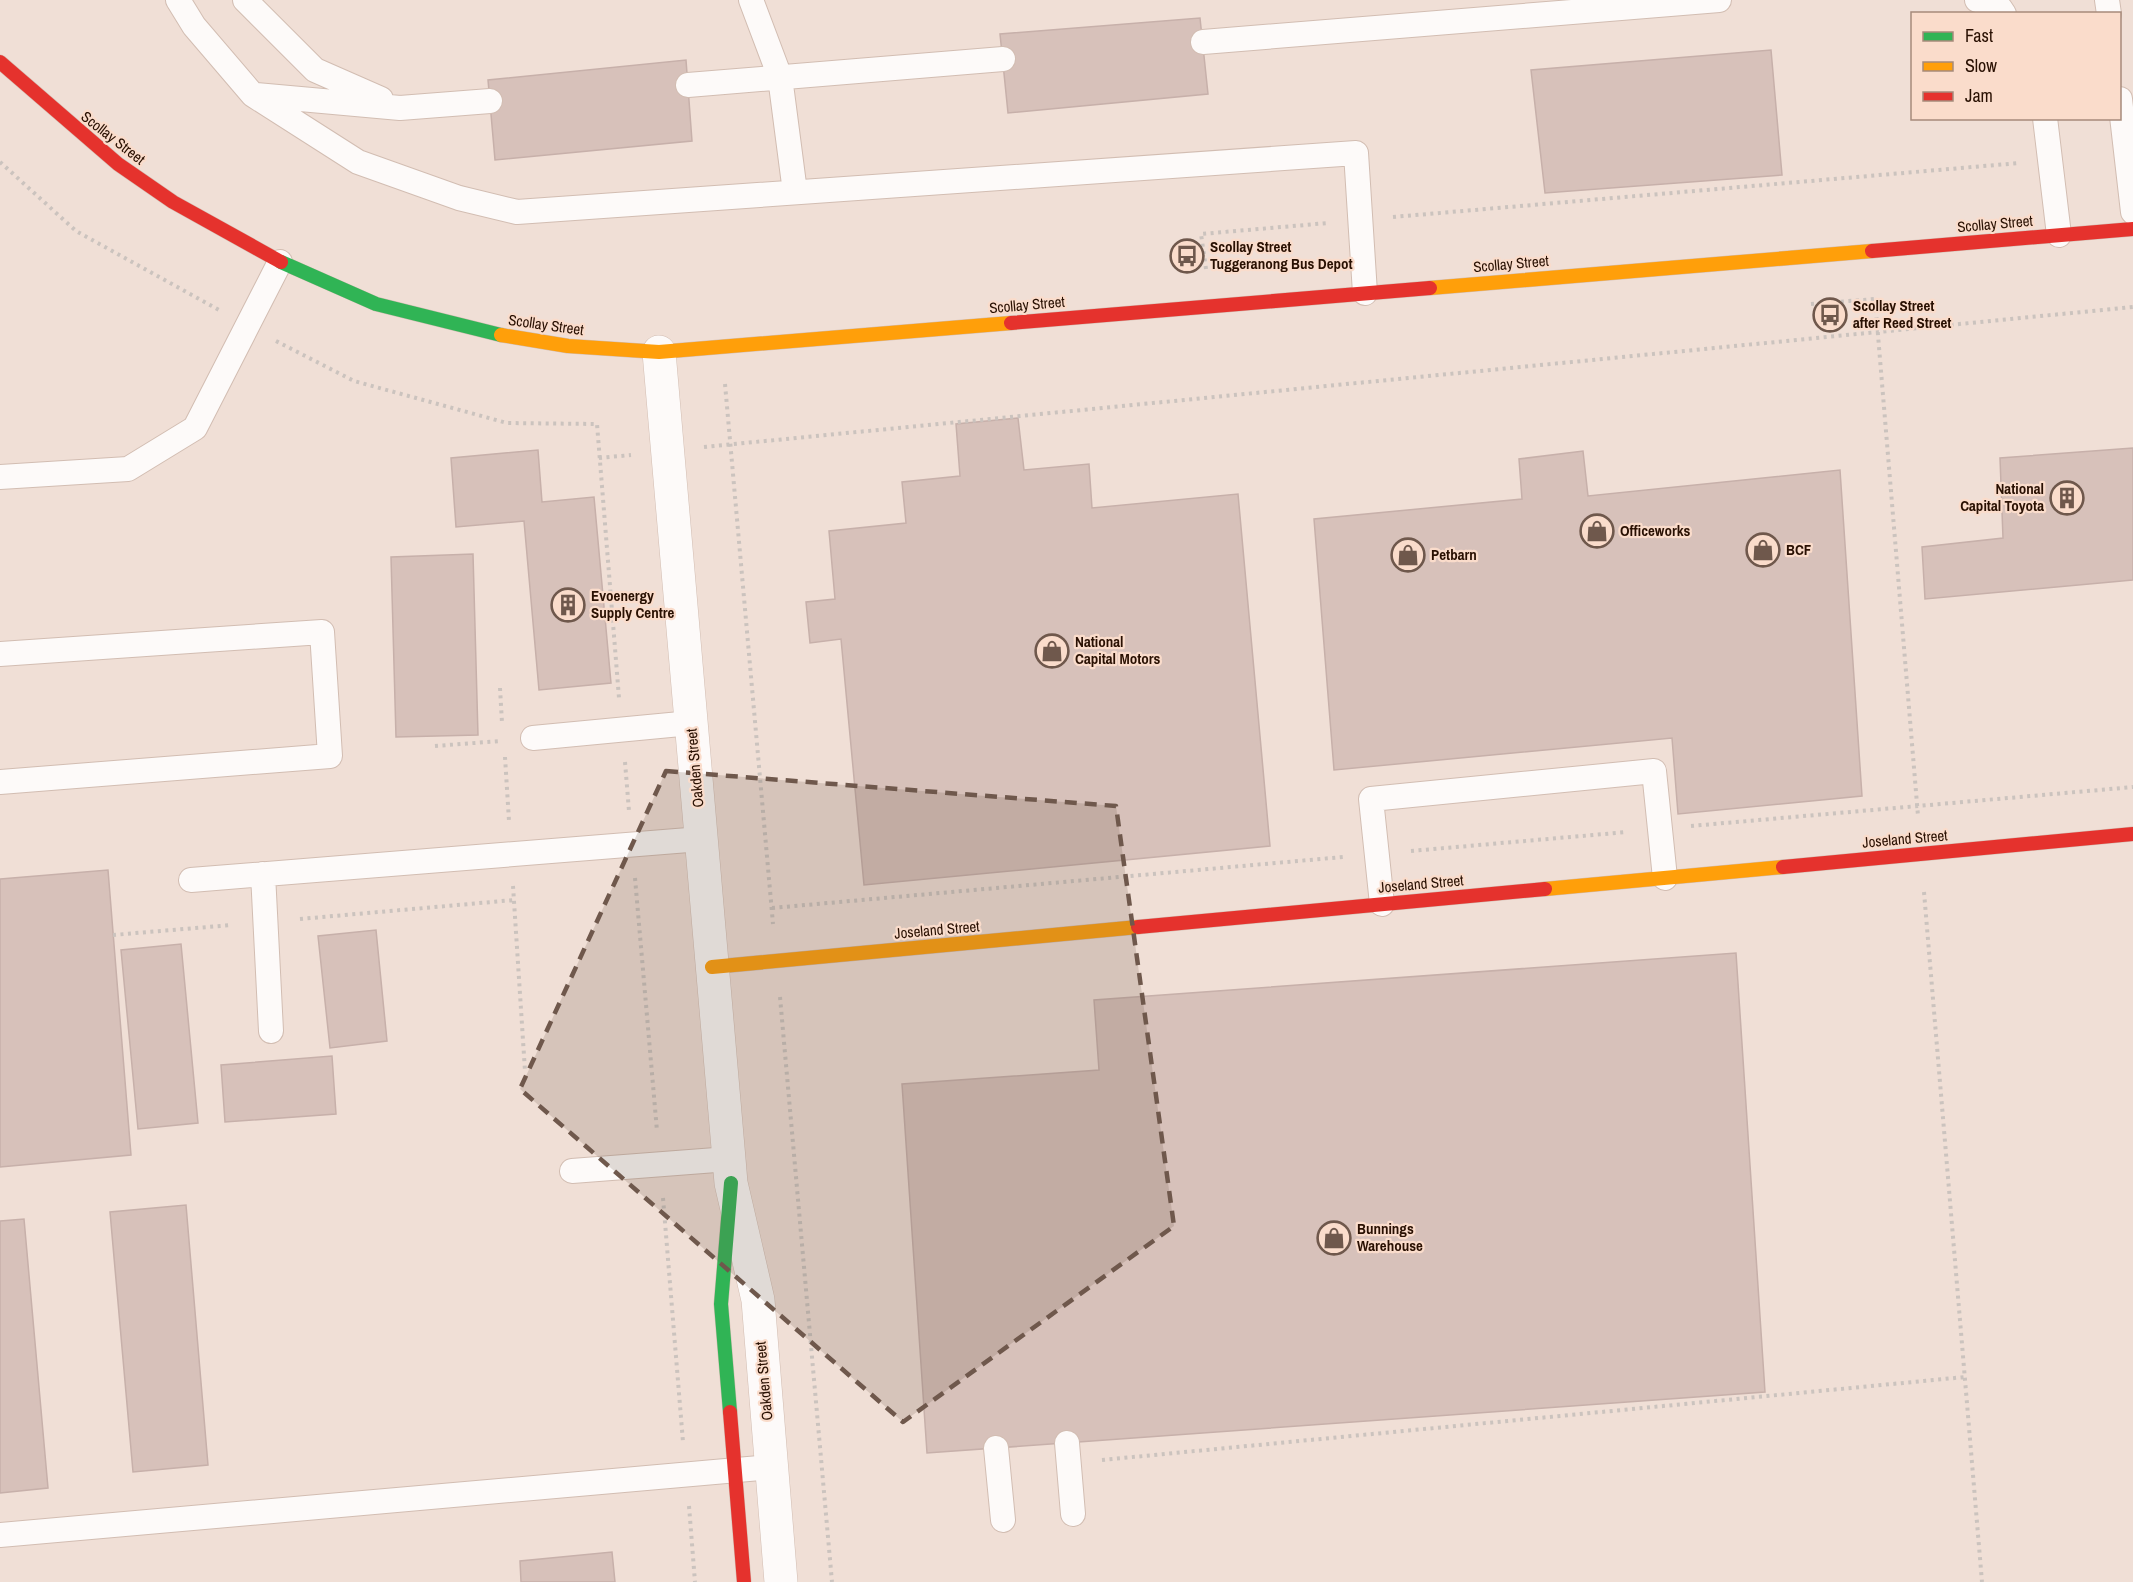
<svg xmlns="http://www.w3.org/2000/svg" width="2133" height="1582" font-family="'Archivo Narrow',sans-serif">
<rect width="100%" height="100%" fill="#f0dfd6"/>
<path fill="#d7c1ba" stroke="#c7b0aa" stroke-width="1.5" d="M1200 18 1208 94 1008 113 1000 34Z
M1771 50 1782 175 1545 193 1531 70Z
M686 60 692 141 495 160 488 80Z
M1018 418 1024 470 1089 464 1092 508 1238 494 1270 846 864 885 841 639 810 643 806 602 835 599 829 531 906 523 902 482 960 476 956 424Z
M2133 448V580L1925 599 1922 547 2003 538 2000 458Z
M538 450 542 502 594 497 611 683 539 690 524 521 456 527 451 458Z
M1583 451 1588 496 1840 470 1862 796 1678 814 1672 738 1334 770 1314 519 1522 499 1519 459Z
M473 554 478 735 396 737 391 557Z
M108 870 131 1155 0 1167V879Z
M376 930 387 1041 330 1048 318 936Z
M181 944 198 1123 138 1129 121 950Z
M1736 953 1765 1392 927 1453 902 1084 1099 1070 1094 1000Z
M332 1056 336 1114 225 1122 221 1065Z
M186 1205 208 1465 133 1472 110 1212Z
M24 1219 48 1488 0 1493V1221Z
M612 1552 615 1582H521L520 1561Z"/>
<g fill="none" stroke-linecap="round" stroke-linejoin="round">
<defs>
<path id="lane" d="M178 0 194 26 253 95 358 162 459 198 517 212 1356 153 1365 293
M245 0 315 70 381 99
M751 0 780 77 795 192
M1977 0 2000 8 2004 14
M2107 0 2109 14
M1203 42 1719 0
M688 85 1003 59
M256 95 400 108 490 101
M2120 99 2133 212
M2045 118 2059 235
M0 477 128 469 195 428 280 262
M0 654 322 632 330 756 0 782
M533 738 691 723
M263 874 271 1031
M191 880 701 839
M1382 904 1371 799 1654 771 1665 878
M572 1171 729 1159
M1067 1443 1073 1514
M996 1448 1003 1520
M0 1535 771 1467"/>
<path id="street" d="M659 352 729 1159 731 1183 758 1300 781 1582"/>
<path id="fast" d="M281 262 376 304 501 335
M730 1412 721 1304 731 1183"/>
<path id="slow" d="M1430 288 1872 251
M501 335 568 346 659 352 1011 323
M1545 889 1783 867
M712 967 1138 927"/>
<path id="jam" d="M0 62 118 164 173 202 281 262
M1872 251 2133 229
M1011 323 1430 288
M1783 867 2133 834
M1138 927 1545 889
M730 1412 744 1582"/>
</defs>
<use href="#lane" stroke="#d2bdb2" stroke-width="26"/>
<use href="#street" stroke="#d2bdb2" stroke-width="34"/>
<use href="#fast" stroke="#d2bdb2" stroke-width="15"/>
<use href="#slow" stroke="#d2bdb2" stroke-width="15"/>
<use href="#jam" stroke="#d2bdb2" stroke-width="15"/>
<path stroke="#cbc3be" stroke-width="4" stroke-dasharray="3 4.5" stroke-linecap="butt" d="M0 162 76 231 219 310
M1393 217 2019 163
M1206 269 1201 234 1328 223
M1811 304 1875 299 1918 816
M276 341 354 381 507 423 597 424 619 698
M725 384 773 924
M704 447 2133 307
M599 458 631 455
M500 688 502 723
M435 746 500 741
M505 757 509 821
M625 762 629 811
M1691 826 2133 787
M1411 851 1627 832
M635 878 657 1131
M513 886 525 1071
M1924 892 1982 1582
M772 908 1343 857
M300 919 514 900
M113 935 232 925
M780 997 832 1582
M663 1198 683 1442
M1102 1460 1965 1377
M689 1506 695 1582"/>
<use href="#lane" stroke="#fdfaf9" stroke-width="24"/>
<use href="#street" stroke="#fdfaf9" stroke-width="33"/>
<use href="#fast" stroke="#30b455" stroke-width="14"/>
<use href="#slow" stroke="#ff9f0a" stroke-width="14"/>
<use href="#jam" stroke="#e5322d" stroke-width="14"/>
</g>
<path fill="#6f584c" fill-opacity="0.2" stroke="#6f584c" stroke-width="4.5" stroke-dasharray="12 8" stroke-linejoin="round" d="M666 771 1116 806 1174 1226 903 1422 520 1089Z"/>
<defs>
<symbol id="bus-ring" viewBox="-11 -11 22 22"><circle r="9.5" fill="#fadccb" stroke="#6f584c" stroke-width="1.5"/><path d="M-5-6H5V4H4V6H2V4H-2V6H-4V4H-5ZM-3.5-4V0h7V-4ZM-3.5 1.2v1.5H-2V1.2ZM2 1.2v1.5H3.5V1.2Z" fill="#6f584c"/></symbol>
<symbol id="building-ring" viewBox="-11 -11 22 22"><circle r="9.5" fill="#fadccb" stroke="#6f584c" stroke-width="1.5"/><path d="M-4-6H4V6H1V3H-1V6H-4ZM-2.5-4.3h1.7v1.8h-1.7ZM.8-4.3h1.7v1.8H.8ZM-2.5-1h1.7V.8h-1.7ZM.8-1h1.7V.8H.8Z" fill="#6f584c"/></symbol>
<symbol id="shop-ring" viewBox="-11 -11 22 22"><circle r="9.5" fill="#fadccb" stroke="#6f584c" stroke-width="1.5"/><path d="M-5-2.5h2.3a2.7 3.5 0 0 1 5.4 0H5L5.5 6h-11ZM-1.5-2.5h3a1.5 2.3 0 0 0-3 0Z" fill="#6f584c"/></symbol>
</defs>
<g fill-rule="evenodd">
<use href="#bus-ring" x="1168" y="237" width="38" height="38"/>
<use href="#bus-ring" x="1811" y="296" width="38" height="38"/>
<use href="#building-ring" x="2048" y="479" width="38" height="38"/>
<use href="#shop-ring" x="1578" y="512" width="38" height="38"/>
<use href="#shop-ring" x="1744" y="531" width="38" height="38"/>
<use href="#shop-ring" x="1389" y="536" width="38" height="38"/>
<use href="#building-ring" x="549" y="586" width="38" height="38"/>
<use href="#shop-ring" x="1033" y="632" width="38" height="38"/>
<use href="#shop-ring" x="1315" y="1219" width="38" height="38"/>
</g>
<g text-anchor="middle" stroke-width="4.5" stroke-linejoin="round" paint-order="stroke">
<g font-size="15" fill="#291002" stroke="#fadccb">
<text transform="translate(113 138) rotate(38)" y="5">Scollay Street</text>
<text transform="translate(1995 224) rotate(-5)" y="5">Scollay Street</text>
<text transform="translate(1511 264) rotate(-5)" y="5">Scollay Street</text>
<text transform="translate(1027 305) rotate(-5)" y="5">Scollay Street</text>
<text transform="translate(546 325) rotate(8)" y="5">Scollay Street</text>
<text transform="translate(695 768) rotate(-95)" y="5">Oakden Street</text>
<text transform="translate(1905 839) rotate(-5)" y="5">Joseland Street</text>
<text transform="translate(1421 884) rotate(-5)" y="5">Joseland Street</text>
<text transform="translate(937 930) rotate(-5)" y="5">Joseland Street</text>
<text transform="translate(764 1381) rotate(-95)" y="5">Oakden Street</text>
</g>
<g font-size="15" font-weight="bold" fill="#291002" stroke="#fadccb" text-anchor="start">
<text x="1210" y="252">Scollay Street<tspan x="1210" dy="17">Tuggeranong Bus Depot</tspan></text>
<text x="1853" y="311">Scollay Street<tspan x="1853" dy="17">after Reed Street</tspan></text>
<text x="2044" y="494" text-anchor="end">National<tspan x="2044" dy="17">Capital Toyota</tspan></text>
<text x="1620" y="536">Officeworks</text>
<text x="1786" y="555">BCF</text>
<text x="1431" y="560">Petbarn</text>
<text x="591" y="601">Evoenergy<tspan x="591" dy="17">Supply Centre</tspan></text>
<text x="1075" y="647">National<tspan x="1075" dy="17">Capital Motors</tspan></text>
<text x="1357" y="1234">Bunnings<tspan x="1357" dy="17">Warehouse</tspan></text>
</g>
</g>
<rect x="1911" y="12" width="210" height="108" fill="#fadccb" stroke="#a68a7b" stroke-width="1.5"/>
<rect x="1923" y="32" width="30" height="9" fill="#30b455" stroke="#a68a7b" stroke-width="1.5"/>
<text x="1965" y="42" font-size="18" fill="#291002">Fast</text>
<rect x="1923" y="62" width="30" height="9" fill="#ff9f0a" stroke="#a68a7b" stroke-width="1.5"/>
<text x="1965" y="72" font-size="18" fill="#291002">Slow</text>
<rect x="1923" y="92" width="30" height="9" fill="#e5322d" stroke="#a68a7b" stroke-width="1.5"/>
<text x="1965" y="102" font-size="18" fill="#291002">Jam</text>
</svg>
